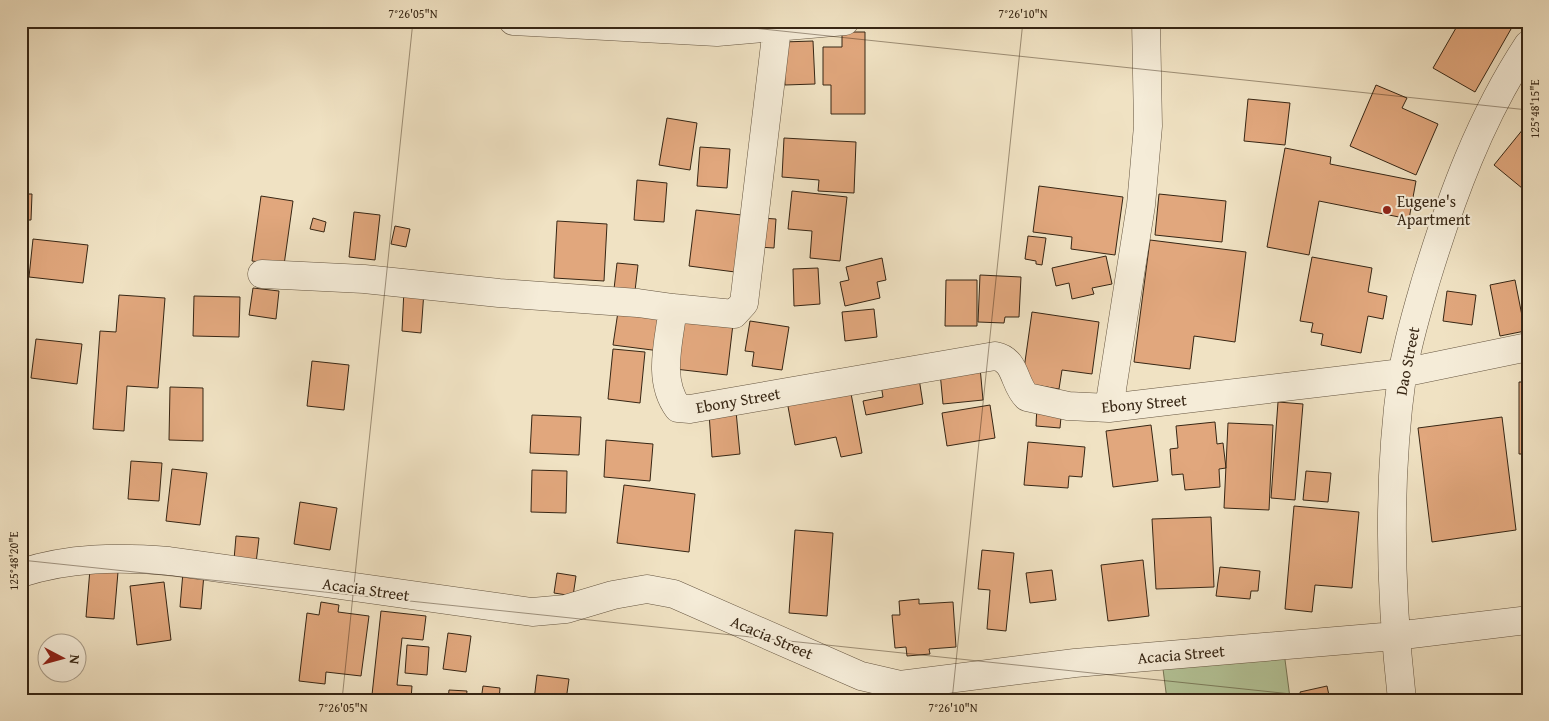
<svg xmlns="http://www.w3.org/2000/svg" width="1549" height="721" font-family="'Gentium Book Plus',serif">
<rect width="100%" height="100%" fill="#f0e2c3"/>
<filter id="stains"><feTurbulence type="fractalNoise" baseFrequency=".004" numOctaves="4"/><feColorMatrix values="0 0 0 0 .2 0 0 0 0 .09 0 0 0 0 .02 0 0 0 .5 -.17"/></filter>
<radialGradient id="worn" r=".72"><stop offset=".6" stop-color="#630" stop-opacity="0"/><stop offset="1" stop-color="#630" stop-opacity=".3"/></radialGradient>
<path fill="#b4c498" stroke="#767556" d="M1284 652 1290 698 1167 700 1163 669Z"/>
<path fill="#e1a77d" stroke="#372614" d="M1460 21H1497L1511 29 1475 92 1433 68Z
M842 32H865V114H831V85H823V47H842Z
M813 41 815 84 785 85 783 42Z
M1376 85 1407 98 1402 108 1438 124 1416 175 1350 146Z
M1248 99 1290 103 1285 145 1244 141Z
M667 118 697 123 690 170 659 165Z
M1528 123V193L1494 165Z
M784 138 856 142 854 193 818 191 819 180 782 177Z
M700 147 730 149 727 188 697 186Z
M1285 148 1331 157 1330 164 1416 181 1409 219 1319 201 1309 255 1267 247Z
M637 180 667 183 664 222 634 220Z
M1039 186 1123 197 1115 255 1071 249 1072 237 1033 232Z
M792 191 847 197 840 261 810 258 812 231 788 229Z
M21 194H32L31 220H21Z
M1159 194 1226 201 1222 242 1155 235Z
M261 196 293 201 284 265 252 261Z
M696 210 742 215 735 272 689 266Z
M354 212 380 215 375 260 349 257Z
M313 218 326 222 324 232 310 229Z
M761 218 776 219 774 248 758 247Z
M557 221 607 224 604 281 554 278Z
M395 226 410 229 406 247 391 244Z
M1028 236 1046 238 1042 265 1036 264V261L1025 259Z
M33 239 88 245 83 283 29 277Z
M1150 240 1246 252 1235 342 1194 336 1190 369 1134 362Z
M1106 256 1112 284 1092 288 1094 294 1072 299 1069 283 1056 286 1052 268Z
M1312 257 1372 268 1368 292 1387 296 1383 319 1368 316 1361 353 1321 345 1323 334 1311 332 1313 323 1300 321Z
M882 258 886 280 877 282 880 298 845 306 840 282 849 280 846 267Z
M617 263 638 265 635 291 614 289Z
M818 268 820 304 794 306 793 269Z
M980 275 1021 277 1019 317H1005L1004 323 978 322Z
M946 280H977V326H945Z
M1515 280 1525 331 1500 336 1490 285Z
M253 288 279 291 276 319 249 315Z
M404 289 424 291 421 333 402 331Z
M1447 291 1476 295 1472 325 1443 321Z
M119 295 165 298 158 388 127 386 124 431 93 429 100 331 116 332Z
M194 296 240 297 239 337 193 336Z
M619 305 665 312 660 351 613 345Z
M874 309 877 337 845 341 842 312Z
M1032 312 1099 322 1092 374 1062 370 1059 389 1022 383Z
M680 318 733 324 727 375 675 369Z
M750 321 789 327 782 370 752 366 754 352 745 351Z
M36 339 82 344 77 384 31 378Z
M613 349 645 352 640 403 608 399Z
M312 361 349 365 344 410 307 406Z
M980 367 983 400 943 404 940 372Z
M918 372 923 404 866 415 863 401 883 397 880 379Z
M1519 382H1528V454H1519Z
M170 387 203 388V441L169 440Z
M850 388 862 453 841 457 836 437 795 445 787 401Z
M1278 402 1303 404 1295 500 1271 498Z
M990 405 995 438 947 446 942 413Z
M1037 405 1062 406 1060 428 1036 426Z
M736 411 740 454 712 457 709 413Z
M532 415 581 417 579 455 530 453Z
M1502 417 1516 530 1432 542 1418 428Z
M1215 422 1217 444 1223 443 1226 468 1219 469 1220 487 1185 490 1183 474 1172 475 1170 449 1178 448 1176 426Z
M1228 423 1273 425 1269 510 1224 508Z
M1151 425 1158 481 1113 487 1106 431Z
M606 440 653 444 650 481 604 477Z
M1028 442 1085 447 1082 477 1069 476 1068 488 1024 485Z
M131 461 162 463 159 501 128 499Z
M172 469 207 473 200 525 166 521Z
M532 470 567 471 566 513 531 512Z
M1528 470V504L1523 471Z
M1306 471 1331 473 1328 502 1303 500Z
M624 485 695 494 689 552 617 543Z
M300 502 337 508 330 550 294 544Z
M1294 506 1359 512 1352 588 1315 585 1312 612 1285 609Z
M1211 517 1214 587 1156 589 1152 519Z
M795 530 833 533 827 616 789 613Z
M236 536 259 538 256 563 234 560Z
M982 550 1014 553 1006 631 987 629 990 590 978 589Z
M1143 560 1149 616 1108 621 1101 565Z
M1220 567 1260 571 1258 591H1251L1250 599 1216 596Z
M90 569 118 572 114 619 86 617Z
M1052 570 1056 600 1030 603 1026 573Z
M183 572 204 574 201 609 180 607Z
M557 573 576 576 573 596 554 593Z
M164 582 171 640 137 645 130 586Z
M919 599V604L953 602 956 647 929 649 930 654 907 656 906 647 895 648 892 615H900L899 601Z
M321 602 339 605 338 612 369 616 361 676 326 672 325 684 299 681 307 613 319 615Z
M381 611 426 616 423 640 402 638 397 685 412 686 411 699 372 695Z
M448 633 471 636 466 672 443 669Z
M407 645 429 647 427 675 405 673Z
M537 675 569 679 566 700H534Z
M483 686 500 688 499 700H481Z
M1327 686 1330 700H1302L1300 692Z
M449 690 467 691 466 700H448Z"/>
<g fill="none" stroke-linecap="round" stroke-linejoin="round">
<defs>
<path id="minor" d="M513 21 717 32 845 21
M262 274 364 279 499 293 638 303 673 308 734 314 744 303 777 28
M673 308C669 341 657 380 678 408L690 409 995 356C1017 360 1013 384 1027 397L1068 406 1109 408 1402 373 1528 347
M1109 408 1141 205 1148 126 1146 21
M21 573C70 557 119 557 169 561L532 612 566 609 613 595 647 589 674 594 861 676 900 685 1075 663 1395 636 1528 620
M1402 700C1390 593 1387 483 1402 376 1407 344 1417 311 1426 280 1451 198 1480 118 1528 45"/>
</defs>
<use href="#minor" stroke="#655540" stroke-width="29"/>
<use href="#minor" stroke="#f5ecd8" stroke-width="28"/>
</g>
<path fill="none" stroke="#372614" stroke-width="1" stroke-opacity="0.45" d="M687 21 1528 110M21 560 1348 700M342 700 413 21M952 700 1023 21"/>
<circle fill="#8f2418" stroke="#f5ecd8" stroke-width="2" cx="1387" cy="210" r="5"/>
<g text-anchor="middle" stroke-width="4" stroke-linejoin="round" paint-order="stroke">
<g font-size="16" fill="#372614" stroke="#f5ecd8" text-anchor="start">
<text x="1397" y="207">Eugene's<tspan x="1397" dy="18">Apartment</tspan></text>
</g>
<g font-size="16" fill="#372614" stroke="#f5ecd8">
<text transform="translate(1407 361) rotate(-79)" y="6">Dao Street</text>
<text transform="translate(738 400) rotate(-10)" y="6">Ebony Street</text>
<text transform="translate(1144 403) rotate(-5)" y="6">Ebony Street</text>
<text transform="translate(366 589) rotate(8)" y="6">Acacia Street</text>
<text transform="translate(772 637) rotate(23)" y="6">Acacia Street</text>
<text transform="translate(1181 654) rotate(-5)" y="6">Acacia Street</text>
</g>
</g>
<rect width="1549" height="721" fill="none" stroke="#f0e2c3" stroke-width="55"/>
<g transform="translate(62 658) rotate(96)"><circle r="24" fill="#f5ecd8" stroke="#a99d8a"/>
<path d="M0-4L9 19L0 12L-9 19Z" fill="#8f2418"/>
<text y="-8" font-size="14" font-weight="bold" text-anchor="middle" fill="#372614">N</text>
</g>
<rect x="28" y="28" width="1494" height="666" fill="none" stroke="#372614" stroke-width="2"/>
<g font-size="12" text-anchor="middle" fill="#372614">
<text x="413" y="18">7°26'05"N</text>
<text x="1023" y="18">7°26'10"N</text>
<text transform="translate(1535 109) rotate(-90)" y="4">125°48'15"E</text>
<text transform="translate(14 561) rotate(-90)" y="4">125°48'20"E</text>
<text x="343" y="712">7°26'05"N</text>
<text x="953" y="712">7°26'10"N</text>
</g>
<rect width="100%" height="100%" filter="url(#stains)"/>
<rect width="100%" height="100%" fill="url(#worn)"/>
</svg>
